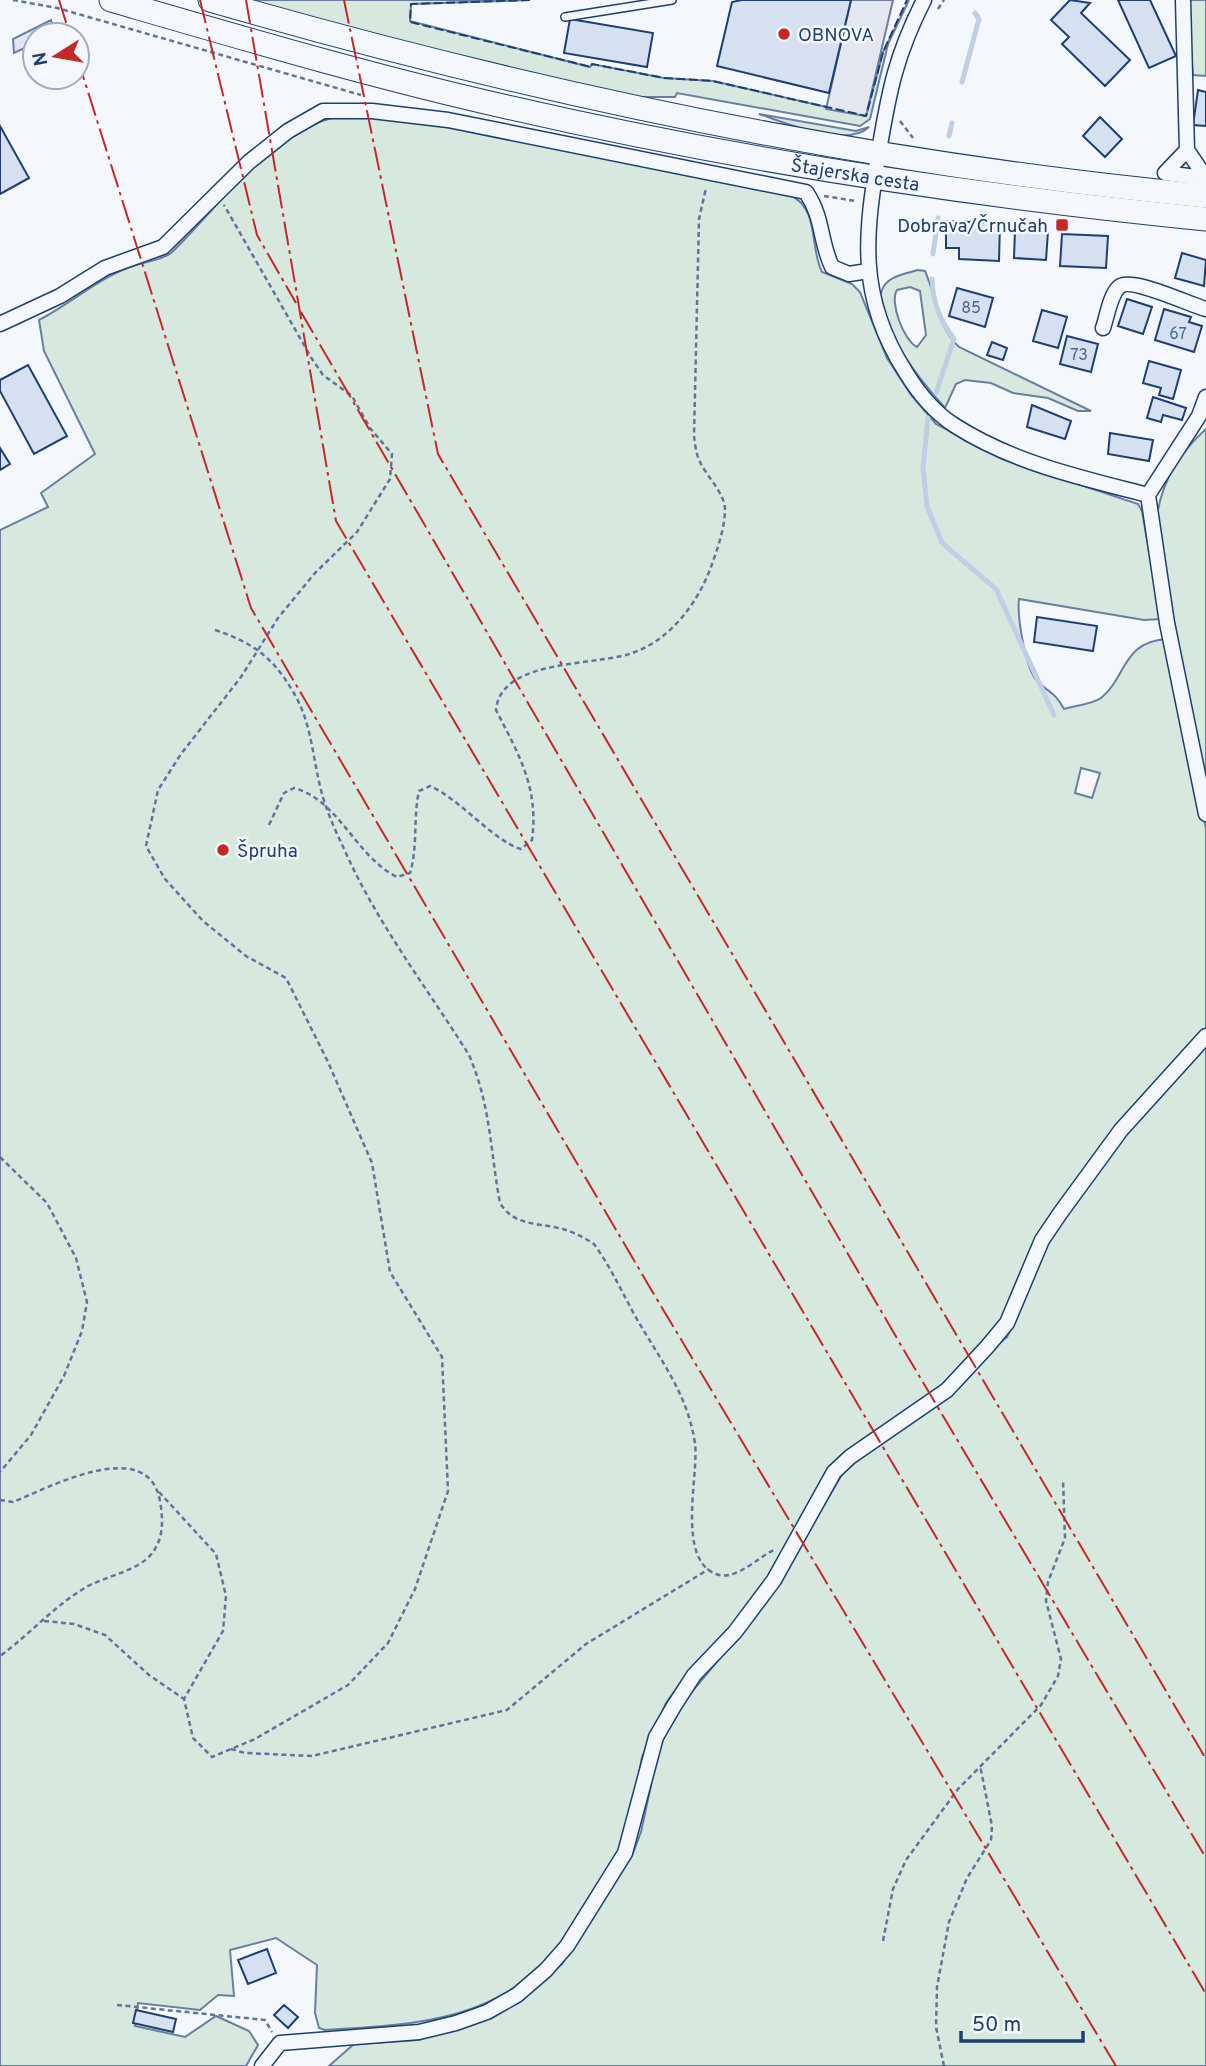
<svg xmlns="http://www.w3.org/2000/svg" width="1206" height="2066" font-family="Overpass,sans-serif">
<rect width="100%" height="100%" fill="#f4f7fb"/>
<path fill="#d7e8df" stroke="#687fa3" stroke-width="2" fill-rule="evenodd" d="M248 0H530L411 4 410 21 590 67 592 64 664 78 713 81 866 116 883 52 909 0 888 44 870 119 860 126 677 93 675 97H633L382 37Z
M1186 0H1206V76L1193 75Z
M759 114 856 131 869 127C846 149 786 123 759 114Z
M349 116C498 128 644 165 790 195 820 209 809 246 822 272L852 284 860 292 887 358 911 395 936 424 1003 459 1138 504 1142 511 1161 619 1144 620 1019 599C1017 617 1025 667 1037 681 1049 693 1055 692 1064 709 1074 706 1093 704 1101 698 1127 677 1122 641 1168 639L1206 829V1028L1079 1178 1007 1314 940 1388 847 1453 787 1553 718 1645 684 1678 666 1703 642 1757 628 1834 620 1850C600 1881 581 1915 559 1945 503 2022 411 2025 325 2030L319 2028 315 2013 317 1965 276 1938 230 1950 234 1996 218 1995 200 2010 138 2003 135 2026 185 2037 216 2016 249 2031 258 2045 246 2066H0V530L48 507 41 493 95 454 44 351 39 320C74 302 98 277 136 265 146 262 164 259 171 253 220 207 276 119 349 116ZM1081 768 1100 773 1092 798 1075 793Z
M918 270 925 271C937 298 936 325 959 347L1091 411H1078L1048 398 1013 393 991 383 965 380 956 384 945 408C926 387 870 320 882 290 887 276 905 274 918 270ZM910 287 920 291 926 335 917 347C904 341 889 302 897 290Z
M1206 429V791L1156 525C1159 486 1177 455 1206 429Z
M1206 1045V2066H329L354 2044 418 2040 505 2010 562 1964 633 1853 641 1832 659 1748 676 1711 768 1600 847 1466 1007 1337 1052 1235 1098 1166Z"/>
<path fill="#e3e8f0" stroke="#687fa3" stroke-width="2" d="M851 0H893L866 116 826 109Z
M51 20 54 33 35 35V43L14 53 13 39Z"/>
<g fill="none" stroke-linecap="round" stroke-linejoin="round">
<path stroke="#bed0e5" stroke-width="5" d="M962 82 979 19 975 13
M949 136 952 123
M933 254 938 218
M932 279C933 304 940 320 954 339L936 393
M928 418 923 467 927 506 942 543 996 589 1054 715"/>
</g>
<path fill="#d5e0f0" stroke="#1d3f73" stroke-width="2" d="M742 0H851L829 93 717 66 732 2Z
M1070 0 1090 3 1081 13 1130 60 1105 86 1062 44 1069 37 1051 20Z
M1118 0H1150L1176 56 1149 68Z
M570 19 653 33 647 67 564 53Z
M1198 90 1206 92V126L1193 125Z
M1100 117 1122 139 1105 157 1083 136Z
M0 126 29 178 0 194Z
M946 221 1000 223 999 261 959 259V248H946Z
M1015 230 1048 231 1046 260 1014 258Z
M1062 234 1108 236 1106 268 1060 266Z
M1182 253 1206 260 1204 286 1175 278Z
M957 288 993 298 985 327 949 316Z
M1127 299 1152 307 1143 334 1118 326Z
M1164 309 1191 317 1189 322 1202 326 1194 352 1155 340Z
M1042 310 1067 317 1058 348 1033 341Z
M1067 336 1098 344 1091 372 1060 364Z
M992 342 1007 348 1003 360 987 355Z
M1149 361 1181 370 1173 399 1159 395 1161 388 1143 383Z
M28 365 67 436 34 454 0 391V380Z
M1153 397 1186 408 1182 420 1163 415 1161 422 1147 418Z
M1032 405 1071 421 1065 439 1027 427Z
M1110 433 1153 440 1149 461 1108 454Z
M0 448 10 464 0 470Z
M1037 617 1097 626 1093 651 1034 642Z
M267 1949 276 1973 248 1984 238 1960Z
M284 2005 298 2017 288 2028 274 2015Z
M136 2010 176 2019 173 2032 133 2023Z"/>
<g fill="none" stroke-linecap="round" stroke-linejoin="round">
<defs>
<path id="service" d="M565 17 672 0"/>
<path id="minor" d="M924 0C896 55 889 91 879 151 865 234 857 296 905 371 917 391 934 412 954 425 1013 463 1082 478 1148 495L1199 416 1206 397
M1187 150 1206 178
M1165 173 1187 150 1183 0
M1165 173 1204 178
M0 324 60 296 105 268 163 247 249 162 288 131 323 111H372L448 120 806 192C824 219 819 239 832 267L849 274 868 271
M1103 328C1107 317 1110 295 1119 287 1130 276 1190 305 1206 309
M1148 495 1167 623 1206 814
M262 2066 280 2043 419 2032 456 2023 487 2012 517 1995 546 1970 567 1946 625 1853 656 1737 674 1706 694 1675 735 1632 774 1580 834 1472 850 1457 947 1390 987 1347 1007 1323 1042 1240 1061 1212 1121 1130 1206 1036"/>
<g id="primary">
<path id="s1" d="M111 0C242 38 374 77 507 107 737 160 972 196 1206 219"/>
<path d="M210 0C535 94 869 164 1206 196"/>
</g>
</defs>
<use href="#service" stroke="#1d3f73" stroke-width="10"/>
<use href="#minor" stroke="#1d3f73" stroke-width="17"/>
<use href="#primary" stroke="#1d3f73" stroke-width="25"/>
<path stroke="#5e769c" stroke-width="2.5" stroke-dasharray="5 3.5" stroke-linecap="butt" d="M13 0 57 8 361 95
M938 9 944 0
M900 121 913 138
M824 196 856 201
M215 630C251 642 272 656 292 690 311 720 312 753 320 786 325 808 335 830 345 851 377 923 427 988 469 1055 491 1106 490 1150 500 1203 513 1225 536 1223 559 1228 572 1231 583 1237 594 1244 610 1266 621 1290 634 1314 658 1357 688 1393 695 1444 699 1475 676 1559 716 1574 735 1582 758 1557 774 1550
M269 825 284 793 294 788C339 800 356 857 397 877L410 873C418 847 413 818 419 791L430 786C461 800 495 842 521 849L532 840C539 788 519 755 496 710 501 657 598 667 635 652 672 638 698 602 711 567 717 550 725 528 725 509 724 492 707 477 700 462 696 454 695 444 694 436L699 219 706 188
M0 1157 47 1203 76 1258 87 1302 82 1331 64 1376 31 1435 0 1472
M159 1492 216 1554 226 1596 223 1631 184 1699 193 1738 212 1757 255 1739 348 1685 388 1643 415 1589 448 1491 442 1357 390 1272 372 1163 328 1062 286 978 246 956 203 921 165 879 146 846 158 790 181 754 241 677 278 618 315 573 357 532 390 479 392 454 370 428 352 396 323 375 312 359 224 205
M0 1500 13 1502C48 1488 148 1434 160 1501 163 1518 164 1537 153 1552 139 1572 103 1576 83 1589 52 1608 29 1635 0 1656
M44 1621 74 1624 105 1635 149 1675 184 1699
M231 1749 245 1753 312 1756 507 1710 586 1644 709 1569
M883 1941 893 1889 906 1860 958 1789 1041 1705 1058 1676 1061 1659 1046 1601 1048 1582 1065 1538 1063 1479
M117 2005 265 2020 272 2032
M944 2066 936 2027 937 1987 949 1922 967 1878 991 1840 992 1826 980 1765"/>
<use href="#service" stroke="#f4f7fb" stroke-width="7"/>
<use href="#minor" stroke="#f4f7fb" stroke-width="14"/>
<use href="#primary" stroke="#f4f7fb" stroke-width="23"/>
<path stroke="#1d3f73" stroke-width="2" stroke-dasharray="9 3.5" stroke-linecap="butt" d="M530 0 411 4 410 22 591 67 592 64 664 78 713 81 866 116 883 52 907 0"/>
<path stroke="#c62828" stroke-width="2" stroke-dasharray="24 5 3.5 5" stroke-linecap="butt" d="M59 0 70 35
M200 0 257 235 296 303
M246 0 336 521 1206 1994
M344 0 438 454 1206 1759
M77 57 251 608 652 1291 1116 2066
M301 312 902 1347 1206 1858"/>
</g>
<g fill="#c62828" stroke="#f4f7fb" stroke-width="2.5">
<circle cx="784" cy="34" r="7"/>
<rect x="1055" y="218" width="14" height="14" rx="3.5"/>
<circle cx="223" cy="850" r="7"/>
</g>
<g text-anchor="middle" stroke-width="5" stroke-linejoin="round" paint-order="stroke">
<g font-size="16" fill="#4b6792">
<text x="971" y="313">85</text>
<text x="1178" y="339">67</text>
<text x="1079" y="360">73</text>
</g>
<g font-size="19" fill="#1d3f73" stroke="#f4f7fb" text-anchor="start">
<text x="798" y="41">OBNOVA</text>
<text x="1048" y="232" text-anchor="end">Dobrava/Črnučah</text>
<text x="237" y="857">Špruha</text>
</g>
<g font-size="19" fill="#1d3f73" stroke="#f4f7fb">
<text dy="7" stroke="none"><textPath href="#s1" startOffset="765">Štajerska cesta</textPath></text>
</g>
</g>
<g transform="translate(56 56) rotate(259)"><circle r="33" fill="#f4f7fb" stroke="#9eadc5" stroke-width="2"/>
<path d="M0-5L12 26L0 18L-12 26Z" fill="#c62828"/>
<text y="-10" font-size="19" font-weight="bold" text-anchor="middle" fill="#1d3f73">N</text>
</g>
<path d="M961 2031v10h122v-10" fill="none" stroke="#1d3f73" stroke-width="3.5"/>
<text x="972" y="2031" font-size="21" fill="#1d3f73" stroke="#f4f7fb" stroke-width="5" paint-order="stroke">50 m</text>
</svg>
